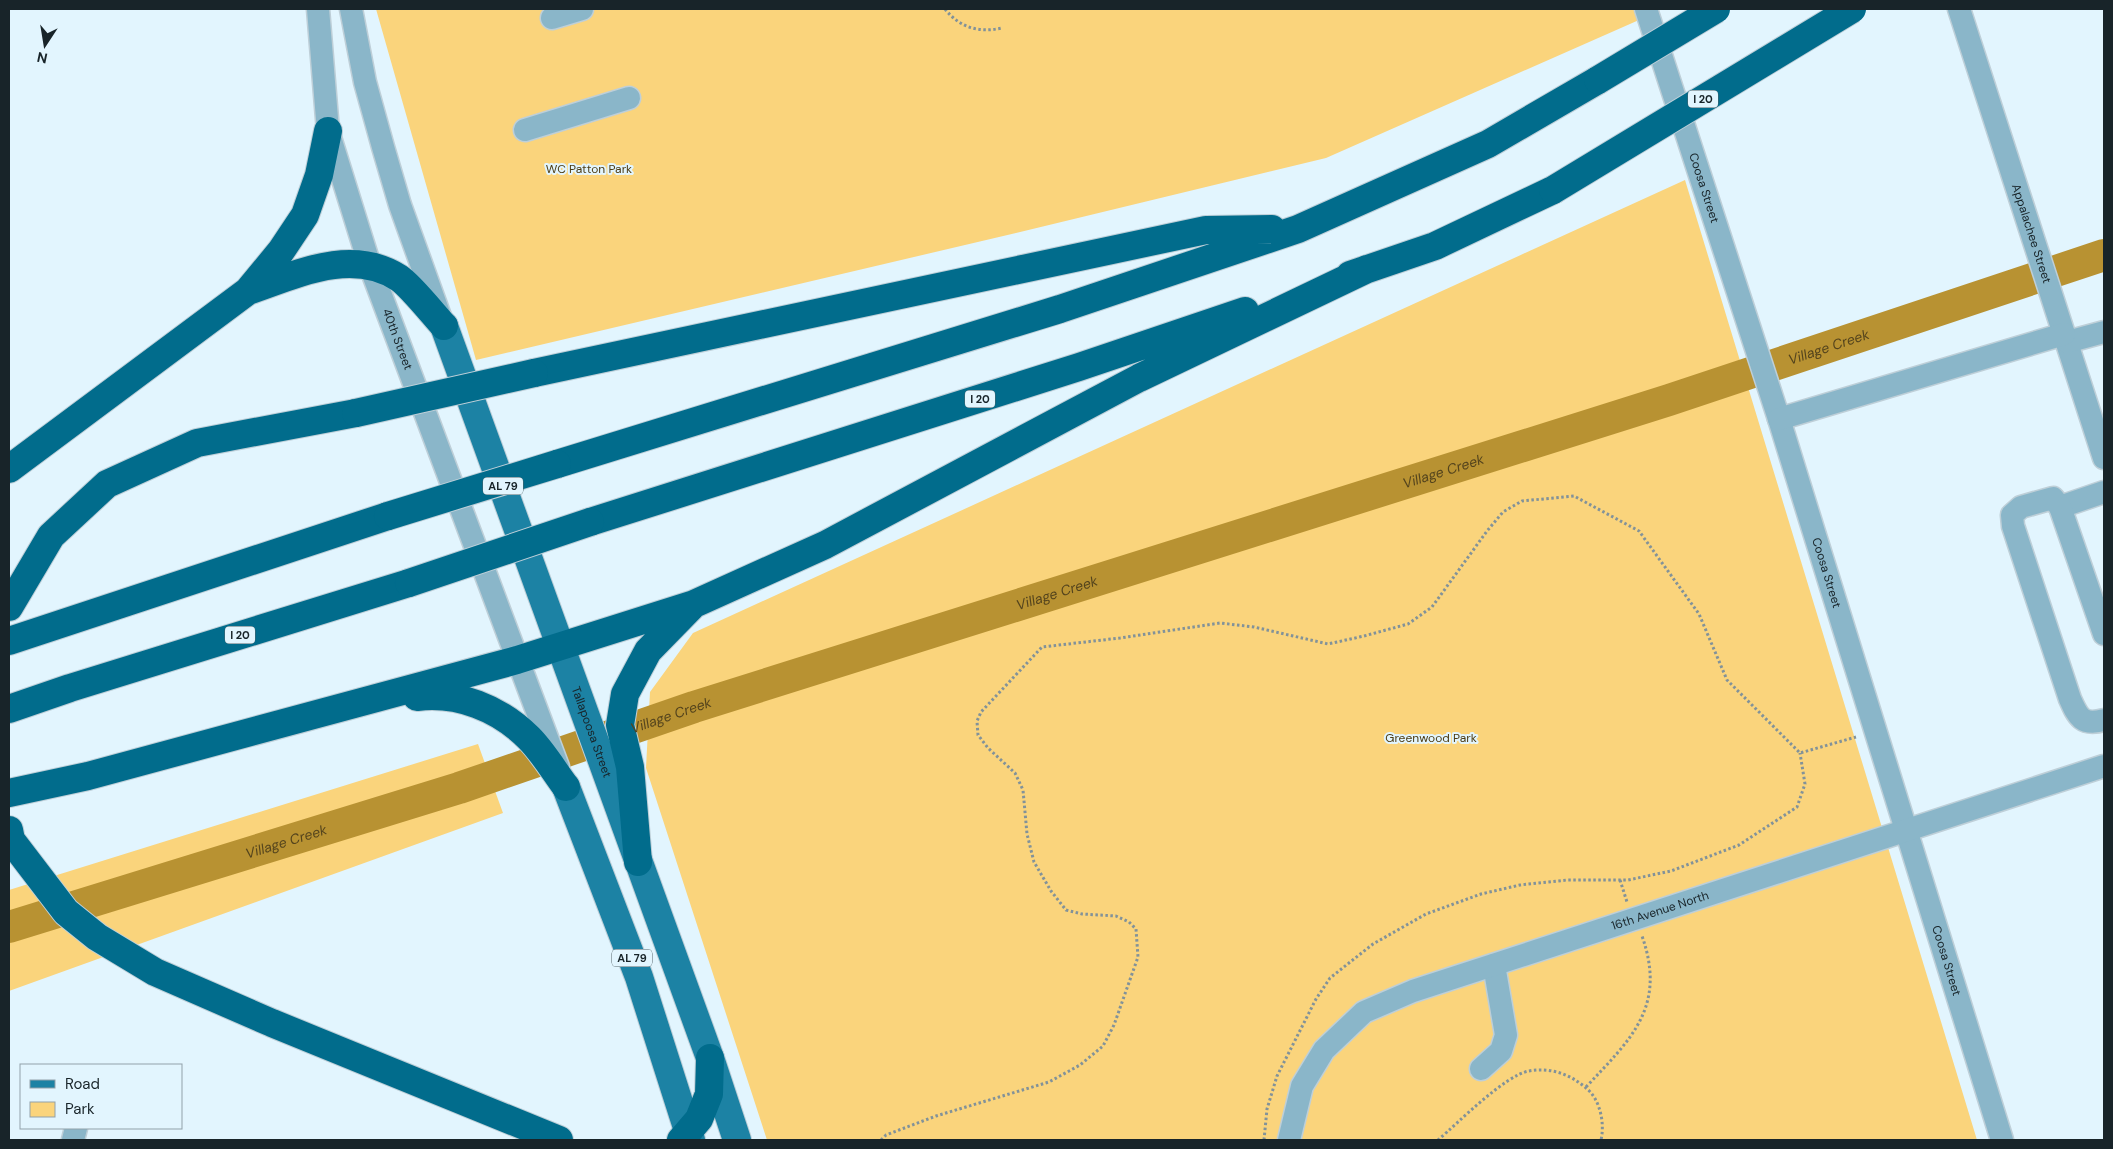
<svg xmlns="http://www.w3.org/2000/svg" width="2113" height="1149" font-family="'DM Sans',sans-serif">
<rect width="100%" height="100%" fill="#e2f5fe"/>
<path fill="#fad47c" d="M376 9H1635L1639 20 1326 158 1016 233 476 360Z
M1685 180 1977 1140H767L646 768 650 692 693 633Z
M478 744 503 813 9 991V890Z"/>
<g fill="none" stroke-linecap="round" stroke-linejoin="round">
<path stroke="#b89232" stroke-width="32" id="s1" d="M9 927 459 788 694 707 1669 400 2104 255"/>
<defs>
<g id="minor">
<path id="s2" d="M318 9 328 131 370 266 558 767"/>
<path d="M351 9 365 82 383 147 400 205 441 319"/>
<path id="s3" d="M1646 9 1779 419 2002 1140"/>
<path id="s4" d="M1959 9 2104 458"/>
<path d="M552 18 582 9"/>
<path d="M525 130 629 98"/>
<path d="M2067 342 2104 332"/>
<path d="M1779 419 2064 334"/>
<path d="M2060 507 2104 492"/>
<path d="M2104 634 2060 507 2053 498 2021 507 2012 515 2013 526 2070 699C2078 717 2082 726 2104 720"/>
<path d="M1481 1069 1501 1051 1506 1035 1494 965"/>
<path d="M73 1140 76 1128"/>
<path id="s5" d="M1289 1140 1302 1086 1324 1050 1364 1012 1413 991 2104 766"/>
</g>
<g id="major">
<path id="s6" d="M444 326 710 1058 737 1140"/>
<path d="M566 787 639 977 691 1140"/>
</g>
<path id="highway" d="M1350 275 1435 246 1553 190
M248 291C295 275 351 247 399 278 411 286 433 314 444 326
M534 373 1206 230 1272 229
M557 464 1060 309 1298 229 1488 144 1598 80
M9 469 248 291 281 251 305 215 319 175 328 131
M590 522 1079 367 1245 311
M9 607 51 536 107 484 197 443 356 413
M9 641 388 516
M417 697C458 692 499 708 529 738 543 752 554 771 566 787
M9 709 70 688 409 583
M9 793 88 776 517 660 694 604 825 545 1139 378 1367 269
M9 830 11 840 66 912 97 937 155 972 272 1023 559 1140
M638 862 630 767 620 725 625 694 648 651 691 607
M681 1140 699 1119 709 1094 710 1058"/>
</defs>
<use href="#minor" stroke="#becfd8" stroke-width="25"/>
<use href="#major" stroke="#becfd8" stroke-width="30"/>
<use href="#highway" stroke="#becfd8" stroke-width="30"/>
<path stroke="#829299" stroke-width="3" stroke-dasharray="2.5 2.5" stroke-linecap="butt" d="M945 9C960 28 979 33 1002 28
M1620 880 1627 902
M1586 1087C1631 1039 1667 1007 1642 936
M881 1140 886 1135 936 1116 1049 1082 1080 1065 1103 1046 1114 1025 1138 957 1136 929 1129 922 1116 916 1082 914 1066 910 1051 891 1034 862 1027 834 1023 790 1015 773 988 748 978 735 977 721 981 712 1042 647 1120 638 1220 623 1254 627 1328 644 1364 636 1408 624 1432 607 1487 531 1503 512 1522 501 1574 496 1639 531 1699 614 1727 680 1800 753 1856 737
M1264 1140 1267 1109 1277 1076 1316 999 1330 978 1373 944 1426 914 1481 894 1520 885 1567 880H1628L1671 871 1739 845 1797 807 1805 784 1800 753
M1438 1140C1458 1123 1505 1075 1529 1071 1550 1067 1570 1074 1586 1088 1600 1099 1605 1123 1601 1140"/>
<use href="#minor" stroke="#8ab6c9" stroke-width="22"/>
<use href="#major" stroke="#1c82a4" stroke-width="28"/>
<use href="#highway" stroke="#016c8c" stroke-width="28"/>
<defs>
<path id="highway-bridge" d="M1598 80 1716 9
M1553 190 1852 9
M356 413 534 373
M388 516 557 464
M409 583 590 522"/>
</defs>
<use href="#highway-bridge" stroke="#becfd8" stroke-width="30" stroke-linecap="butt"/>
<use href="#highway-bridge" stroke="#016c8c" stroke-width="28"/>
</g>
<g text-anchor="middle" stroke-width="4" stroke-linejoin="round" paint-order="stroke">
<g fill="#e2f5fe" stroke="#556369" stroke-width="1">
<rect x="1688" y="90.5" width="30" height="17" rx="4"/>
<rect x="965" y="390.5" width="30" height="17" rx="4"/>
<rect x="483" y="477.5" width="40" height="17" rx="4"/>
<rect x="225" y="626.5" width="30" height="17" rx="4"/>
<rect x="612" y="949.5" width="40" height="17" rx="4"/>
</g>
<g font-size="11" font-weight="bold" fill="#182429">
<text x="1703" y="103">I 20</text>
<text x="980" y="403">I 20</text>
<text x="503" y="490">AL 79</text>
<text x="240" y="639">I 20</text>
<text x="632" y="962">AL 79</text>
</g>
<g font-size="12" fill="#4c3c14" stroke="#e2f5fe">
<text x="589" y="173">WC Patton Park</text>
<text x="1431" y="742">Greenwood Park</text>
</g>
<g font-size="12" fill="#182429" stroke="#e2f5fe">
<text dy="4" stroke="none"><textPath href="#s3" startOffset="188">Coosa Street</textPath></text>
<text dy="4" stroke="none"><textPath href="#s4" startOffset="236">Appalachee Street</textPath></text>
<text dy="4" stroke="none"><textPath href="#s2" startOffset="342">40th Street</textPath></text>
<text dy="4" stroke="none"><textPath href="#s3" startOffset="592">Coosa Street</textPath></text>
<text dy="4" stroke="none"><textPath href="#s6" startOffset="432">Tallapoosa Street</textPath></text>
<text dy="4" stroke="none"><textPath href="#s5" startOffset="466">16th Avenue North</textPath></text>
<text dy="4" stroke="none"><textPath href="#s3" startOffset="998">Coosa Street</textPath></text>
</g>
<g font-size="14" font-style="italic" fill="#54441d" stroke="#e2f5fe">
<text dy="5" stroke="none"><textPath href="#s1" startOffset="1910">Village Creek</textPath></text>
<text dy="5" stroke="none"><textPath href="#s1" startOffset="1505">Village Creek</textPath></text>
<text dy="5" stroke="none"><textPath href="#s1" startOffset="1100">Village Creek</textPath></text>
<text dy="5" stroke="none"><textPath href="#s1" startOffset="695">Village Creek</textPath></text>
<text dy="5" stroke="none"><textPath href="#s1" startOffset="290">Village Creek</textPath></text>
</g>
</g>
<rect width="2113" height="1149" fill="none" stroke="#182429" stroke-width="20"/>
<rect x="20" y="1064" width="162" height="65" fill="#e2f5fe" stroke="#91a1a9"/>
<rect x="30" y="1080" width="25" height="8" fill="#1c82a4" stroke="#91a1a9"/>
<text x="65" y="1089" font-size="15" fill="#182429">Road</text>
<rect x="30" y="1102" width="25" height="15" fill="#fad47c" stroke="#91a1a9"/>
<text x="65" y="1114" font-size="15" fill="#182429">Park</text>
<g transform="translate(45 45) rotate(192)" stroke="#e2f5fe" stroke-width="4" paint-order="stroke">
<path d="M0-4L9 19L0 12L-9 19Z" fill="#182429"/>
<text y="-8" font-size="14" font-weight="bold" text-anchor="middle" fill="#182429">N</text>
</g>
</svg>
